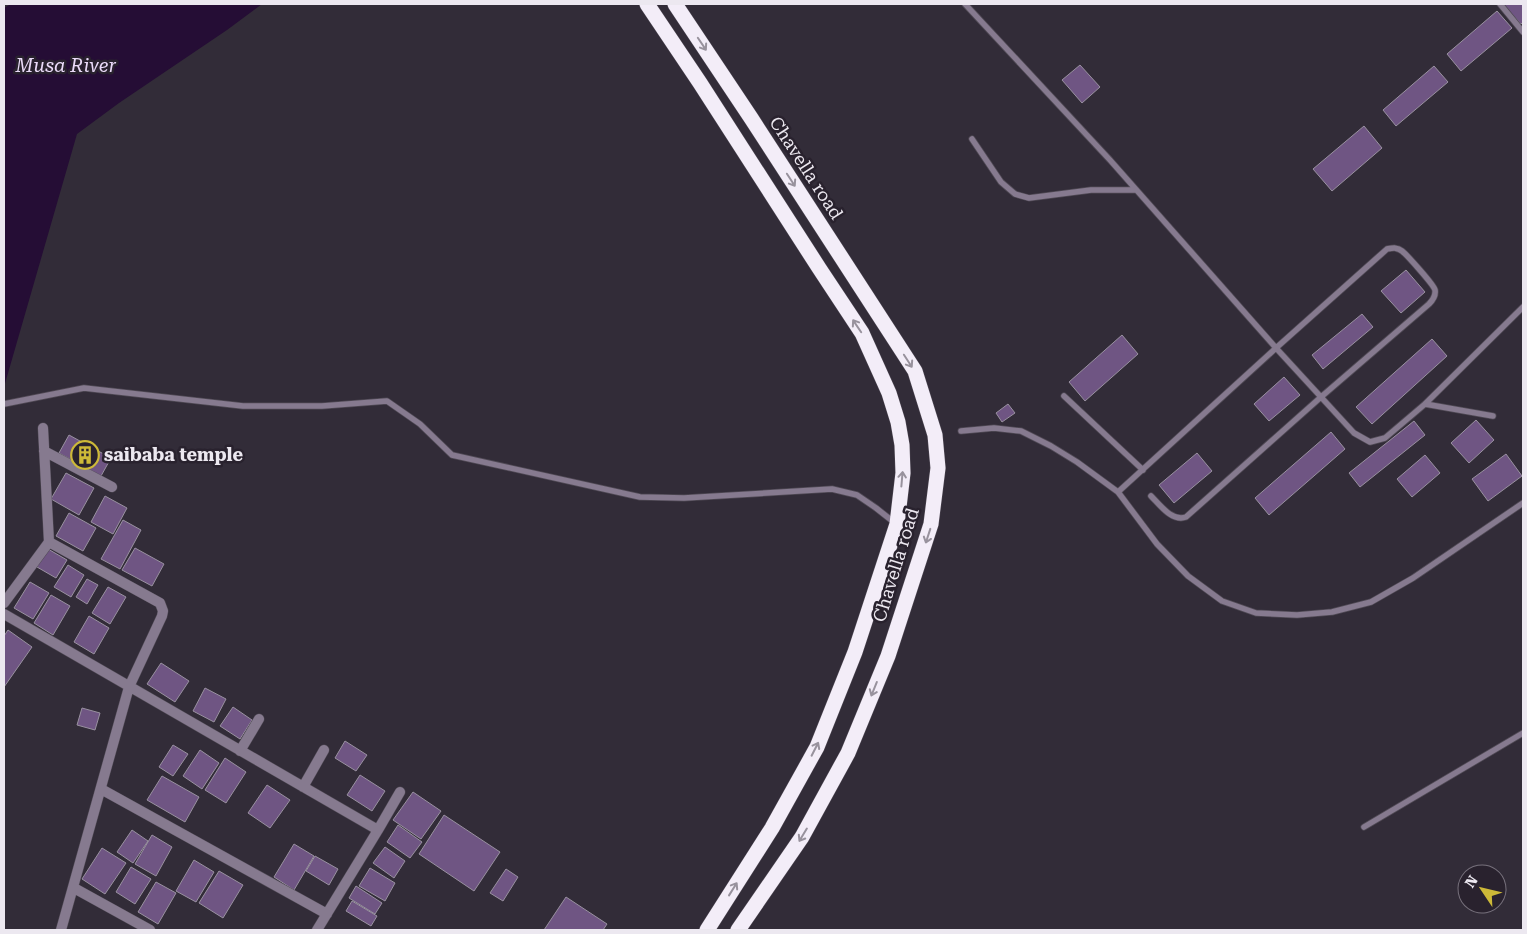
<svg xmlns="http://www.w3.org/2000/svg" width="1527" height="934" font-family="'Roboto Serif',serif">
<rect width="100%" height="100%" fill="#322c38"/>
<path fill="#250d35" d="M11 4H262L227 30 119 103 77 134 4 387V8Z"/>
<path fill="#6f5583" stroke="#9991a0" d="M1504 4H1523V22L1521 24 1503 5Z
M1497 11 1512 28 1461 71 1447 54Z
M1080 65 1100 87 1082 103 1062 80Z
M1434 66 1448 82 1396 126 1383 110Z
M1364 126 1382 148 1332 191 1313 169Z
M1406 270 1425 292 1401 313 1381 291Z
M1362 314 1373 327 1323 369 1312 355Z
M1122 335 1138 354 1085 401 1069 382Z
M1432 339 1447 356 1372 424 1356 407Z
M1284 377 1300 395 1269 421 1254 404Z
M1008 404 1015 413 1002 422 996 413Z
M1476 420 1494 440 1469 463 1451 443Z
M1414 421 1425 435 1360 487 1349 473Z
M1331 432 1345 449 1269 515 1255 498Z
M69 435 111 458 101 476 59 453Z
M1197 453 1212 471 1174 503 1159 485Z
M1506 454 1522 476 1488 501 1472 479Z
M1425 455 1440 473 1412 497 1397 479Z
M66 473 94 488 79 515 51 499Z
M105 496 127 508 113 534 91 522Z
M69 513 96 528 83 551 56 536Z
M123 520 141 530 120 569 101 559Z
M135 548 164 564 152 586 122 570Z
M48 549 67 560 56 578 37 567Z
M68 565 84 575 71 597 54 587Z
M87 579 98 585 87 604 76 597Z
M30 582 49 593 33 619 14 608Z
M108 587 126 597 110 624 92 613Z
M51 595 70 606 53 635 34 623Z
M89 616 109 628 94 654 74 642Z
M8 630 32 647 4 687V636Z
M161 663 189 681 175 702 147 684Z
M205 688 226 699 214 722 193 711Z
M233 707 252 720 240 739 220 726Z
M82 708 100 713 95 730 77 725Z
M345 741 367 755 356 771 335 758Z
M173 745 188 754 173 776 159 767Z
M200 750 219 763 202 789 183 776Z
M225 758 246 772 226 803 205 790Z
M360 775 385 791 372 811 347 795Z
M162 776 199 797 185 822 147 800Z
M267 785 290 800 270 828 248 813Z
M413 792 441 811 421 839 393 820Z
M444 815 500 852 474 891 419 854Z
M398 825 422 842 410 858 387 842Z
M132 830 148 841 133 863 117 852Z
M152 835 172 847 156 876 135 864Z
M294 844 314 856 294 890 274 877Z
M385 847 405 861 394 878 373 863Z
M102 848 126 863 105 894 82 879Z
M315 856 338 869 329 885 306 871Z
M194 860 214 872 196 902 176 891Z
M131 867 151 879 135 904 116 892Z
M370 868 395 883 385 901 359 886Z
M506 869 518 877 503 901 490 893Z
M219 871 243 885 223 918 199 903Z
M156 882 176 893 158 924 138 912Z
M356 886 382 903 375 914 349 898Z
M566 897 607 924 603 930H544Z
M352 901 377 916 371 926 346 911Z"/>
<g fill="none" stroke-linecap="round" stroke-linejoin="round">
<defs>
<path id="lane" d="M965 4 1110 160 1276 348 1354 433 1370 442 1385 438 1425 404 1493 416
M1500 4 1523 32
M972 139 1001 182 1015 194 1029 198 1091 190H1136
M1064 396 1143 470
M4 404 84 388 243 406H322L387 401 420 424 452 455 640 497 684 498 832 489 857 495 876 508 895 523
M1425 404 1523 307
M961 431 994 428 1021 431 1051 446 1077 462 1118 492 1157 544 1188 576 1222 601 1256 613 1297 615 1332 612 1371 602 1413 578 1523 503
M1118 492 1276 348 1387 249C1393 248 1397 247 1402 251 1407 255 1434 285 1435 290 1436 296 1433 300 1429 304L1321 397 1186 517C1172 522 1160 505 1151 496
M1364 827 1523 733"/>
<path id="street" d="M44 451 112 487
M49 542 160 603 163 611 162 616 129 687 61 930
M4 603 49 542 43 428
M4 614 378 830 317 930
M240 751 259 719
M303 787 324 750
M101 789 327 914
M378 830 400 792
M74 888 150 930"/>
<path id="highway" d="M647 4 700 83 819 268 862 333 889 393 898 422 902 445 903 473 897 524 855 652 817 747 772 828 707 930
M675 4 751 118 915 371 935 435 938 468 931 524 888 656 848 753 802 837 738 930"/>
</defs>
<use href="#lane" stroke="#504a55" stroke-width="7"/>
<use href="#street" stroke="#504a55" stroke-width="11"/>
<use href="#highway" stroke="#504a55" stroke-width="16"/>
<use href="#lane" stroke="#867a8f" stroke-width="5.5"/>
<use href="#street" stroke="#867a8f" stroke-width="10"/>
<use href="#highway" stroke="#f3edf8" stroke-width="15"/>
</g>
<defs><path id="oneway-shaft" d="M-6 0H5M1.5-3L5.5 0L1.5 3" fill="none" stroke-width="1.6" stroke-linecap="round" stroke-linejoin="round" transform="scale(1.25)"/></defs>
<g stroke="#98929d">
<use href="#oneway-shaft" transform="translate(702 44) rotate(56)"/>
<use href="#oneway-shaft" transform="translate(791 180) rotate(57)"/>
<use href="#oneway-shaft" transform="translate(857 326) rotate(-124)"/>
<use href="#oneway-shaft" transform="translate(908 361) rotate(57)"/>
<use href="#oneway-shaft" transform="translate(902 479) rotate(-85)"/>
<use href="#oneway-shaft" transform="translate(928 536) rotate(108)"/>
<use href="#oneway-shaft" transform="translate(874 689) rotate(112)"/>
<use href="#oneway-shaft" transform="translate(815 749) rotate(-63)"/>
<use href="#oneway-shaft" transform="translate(803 835) rotate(121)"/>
<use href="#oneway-shaft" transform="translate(733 889) rotate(-58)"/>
</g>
<defs>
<symbol id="building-ring" viewBox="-11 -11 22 22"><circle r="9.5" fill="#29222e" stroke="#cdb938" stroke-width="1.5"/><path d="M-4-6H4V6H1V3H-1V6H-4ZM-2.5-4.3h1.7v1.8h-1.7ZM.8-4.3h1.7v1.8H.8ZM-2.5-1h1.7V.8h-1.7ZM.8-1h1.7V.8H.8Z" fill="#cdb938"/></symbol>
</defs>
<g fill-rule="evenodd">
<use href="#building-ring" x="69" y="439" width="32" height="32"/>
</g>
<g text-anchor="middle" stroke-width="5" stroke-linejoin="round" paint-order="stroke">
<g font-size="18" fill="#ece8f0" stroke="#29222e">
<text transform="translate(806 168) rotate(57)" y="6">Chavella road</text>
<text transform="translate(896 565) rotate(-73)" y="6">Chavella road</text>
</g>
<g font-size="18" font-weight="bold" fill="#ece8f0" stroke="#29222e" text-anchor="start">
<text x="104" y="461">saibaba temple</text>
</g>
<g font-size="19" font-style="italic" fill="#ebdbf9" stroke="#29222e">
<text x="66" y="72">Musa River</text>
</g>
</g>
<rect width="1527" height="934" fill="none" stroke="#ece8f0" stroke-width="10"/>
<g transform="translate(1482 889) rotate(305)"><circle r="24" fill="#29222e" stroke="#77717c"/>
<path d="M0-4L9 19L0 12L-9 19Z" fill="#cdb938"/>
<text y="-8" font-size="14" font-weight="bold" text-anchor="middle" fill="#ece8f0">N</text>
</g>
</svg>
